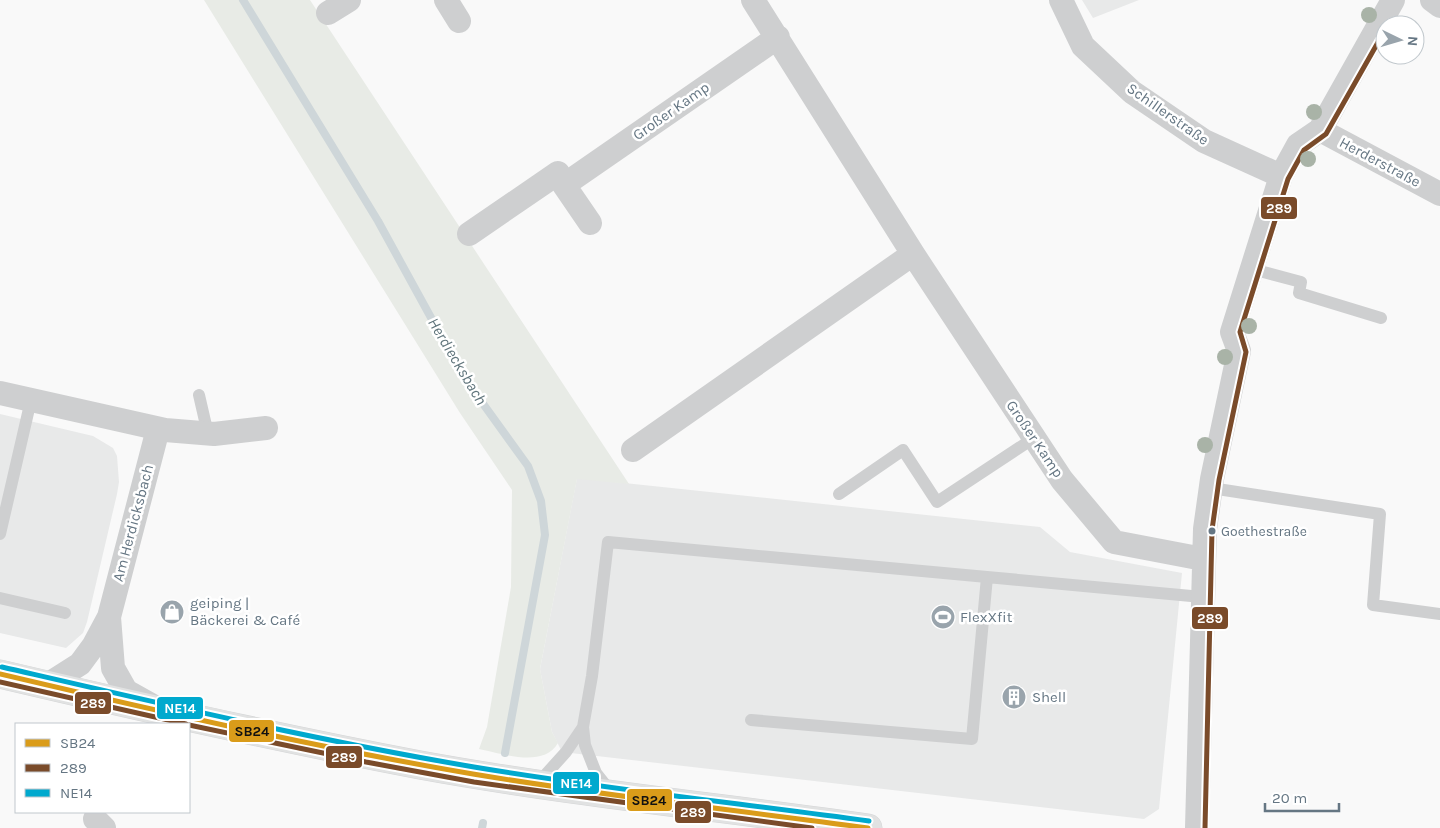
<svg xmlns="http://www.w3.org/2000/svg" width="1440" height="828" font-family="Karla,sans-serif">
<rect width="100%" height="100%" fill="#f9f9f9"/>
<path fill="#e8e9e9" d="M1082 0H1139L1093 18Z
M0 414 93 436 113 448 117 456 119 482 117 494 87 622 83 633 66 648 0 633Z
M577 478 1040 527 1070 552 1182 573 1159 809 1144 819 562 752 552 732 540 669Z"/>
<path fill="#e8ebe6" d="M204 0H310L629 484 577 479 540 669 552 732 558 743C543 769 501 753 479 749L487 727 511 587 512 490 460 413Z"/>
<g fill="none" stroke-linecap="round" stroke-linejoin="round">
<path stroke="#ced6d9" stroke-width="8" d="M243 0 378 221 463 376 528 466 541 501 545 535 505 753
M482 828 483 823"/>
<defs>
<path id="primary" d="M0 674C140 707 279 738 420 765 568 792 719 807 868 828"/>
</defs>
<use href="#primary" stroke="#d5d6d7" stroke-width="29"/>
<path stroke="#cecfd0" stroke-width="12" d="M1252 269 1301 282 1299 293 1381 318
M199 395 208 434
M1211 488 1380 514 1373 605 1440 614
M839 494 903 450 937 502 1034 438
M0 534 31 400
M0 598 65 613
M751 720 972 739 987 577 1202 597
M538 783 566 752 583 727
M611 792 596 773 585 745 583 727 592 676 608 542 987 577"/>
<path stroke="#cecfd0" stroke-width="24" d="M446 0 459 21
M753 0 913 254 1062 480 1114 542 1203 559
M1061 0 1083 46 1132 92 1204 141 1281 176
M1432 0 1440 6
M328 13 349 0
M1320 130 1440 194
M564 185 590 223
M469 234 558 173 564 185 778 37
M0 393 165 430 214 434 266 428
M633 450 913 254
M109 617 113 668 126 691 151 705
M47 685 80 664 94 645 109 617 158 429
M95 819 104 828
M1197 828 1205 529 1212 479 1239 351 1232 332 1281 176 1298 145 1320 130 1393 0"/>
<use href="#primary" stroke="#e1e2e2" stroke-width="28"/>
<defs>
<path id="bus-1" d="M0 674C157 711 314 747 473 774 604 796 736 810 868 828"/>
<path id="bus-2" d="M0 682 186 724
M189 725 366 762 474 782 812 828
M1205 828 1212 530 1219 480 1246 352 1240 332 1288 179 1304 150 1326 134 1385 30"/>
<path id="bus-3" d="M2 667C158 703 315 740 474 767 605 789 737 803 869 821"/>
</defs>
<use href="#bus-1" stroke="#fff" stroke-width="9"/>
<use href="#bus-2" stroke="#fff" stroke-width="9"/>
<use href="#bus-3" stroke="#fff" stroke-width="9"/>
<use href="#bus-1" stroke="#da9c1a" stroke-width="5"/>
<use href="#bus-2" stroke="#7a4b2a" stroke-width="5"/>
<use href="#bus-3" stroke="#00a9ce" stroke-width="5"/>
</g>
<g fill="#a9b3a7">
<circle cx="1369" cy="15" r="8"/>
<circle cx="1314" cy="112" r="8"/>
<circle cx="1308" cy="159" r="8"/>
<circle cx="1249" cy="326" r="8"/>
<circle cx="1225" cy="357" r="8"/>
<circle cx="1205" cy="445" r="8"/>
</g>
<defs>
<symbol id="shop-disc" viewBox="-11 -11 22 22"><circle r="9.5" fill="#99a4ac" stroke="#fff"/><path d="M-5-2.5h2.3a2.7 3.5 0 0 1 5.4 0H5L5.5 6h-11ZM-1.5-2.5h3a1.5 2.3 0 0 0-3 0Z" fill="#fff"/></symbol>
<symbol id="stadium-disc" viewBox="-11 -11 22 22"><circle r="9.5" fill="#99a4ac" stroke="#fff"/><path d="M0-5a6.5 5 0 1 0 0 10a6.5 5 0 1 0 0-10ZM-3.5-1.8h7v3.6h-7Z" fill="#fff"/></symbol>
<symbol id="building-disc" viewBox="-11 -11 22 22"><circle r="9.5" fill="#99a4ac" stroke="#fff"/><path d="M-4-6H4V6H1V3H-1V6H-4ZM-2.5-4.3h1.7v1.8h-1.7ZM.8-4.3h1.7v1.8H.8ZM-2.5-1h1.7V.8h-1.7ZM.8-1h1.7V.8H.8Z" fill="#fff"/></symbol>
</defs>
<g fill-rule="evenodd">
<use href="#shop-disc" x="158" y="598" width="28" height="28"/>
<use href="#stadium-disc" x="929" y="603" width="28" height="28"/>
<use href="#building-disc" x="1000" y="683" width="28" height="28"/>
</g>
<circle fill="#657683" stroke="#fff" stroke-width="2" cx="1212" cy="531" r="4.5"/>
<g text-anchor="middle" stroke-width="5" stroke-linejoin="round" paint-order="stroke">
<g font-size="14" fill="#657683" stroke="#fff" text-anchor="start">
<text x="1221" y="536">Goethestraße</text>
</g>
<g font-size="15" fill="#657683" stroke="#fff">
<text transform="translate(671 111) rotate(-35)" y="5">Großer Kamp</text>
<text transform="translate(1168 114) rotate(35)" y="5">Schillerstraße</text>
<text transform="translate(1380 162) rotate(28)" y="5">Herderstraße</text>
<text transform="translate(1035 439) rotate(56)" y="5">Großer Kamp</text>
<text transform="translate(133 523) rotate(-75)" y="5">Am Herdicksbach</text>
</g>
<g font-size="15" fill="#657683" stroke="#fff" text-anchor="start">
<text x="190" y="608">geiping |<tspan x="190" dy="17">Bäckerei &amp; Café</tspan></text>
<text x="960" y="622">FlexXfit</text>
<text x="1032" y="702">Shell</text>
</g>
<g font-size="16" font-style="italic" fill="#60757c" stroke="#fff">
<text transform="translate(458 361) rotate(59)" y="6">Herdiecksbach</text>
</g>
</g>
<g stroke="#fff" stroke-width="2">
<rect x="1260" y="196" width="38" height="24" rx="5" fill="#7a4b2a"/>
<rect x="1191" y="606" width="38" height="24" rx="5" fill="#7a4b2a"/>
<rect x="74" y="691" width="38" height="24" rx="5" fill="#7a4b2a"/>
<rect x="156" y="696" width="48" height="24" rx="5" fill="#00a9ce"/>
<rect x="228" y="719" width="47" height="24" rx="5" fill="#da9c1a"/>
<rect x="325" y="745" width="38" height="24" rx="5" fill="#7a4b2a"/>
<rect x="552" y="771" width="48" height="24" rx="5" fill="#00a9ce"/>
<rect x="626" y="788" width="47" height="24" rx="5" fill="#da9c1a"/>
<rect x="674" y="800" width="38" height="24" rx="5" fill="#7a4b2a"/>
</g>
<g font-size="14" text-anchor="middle" font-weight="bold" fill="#fff">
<text x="1279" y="213">289</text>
<text x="1210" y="623">289</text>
<text x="93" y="708">289</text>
<text x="180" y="713">NE14</text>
<text x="344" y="762">289</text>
<text x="576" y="788">NE14</text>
<text x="693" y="817">289</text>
</g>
<g font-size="14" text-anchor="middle" font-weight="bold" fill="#111">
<text x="252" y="736">SB24</text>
<text x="649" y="805">SB24</text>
</g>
<rect x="15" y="723" width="175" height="90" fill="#ffffff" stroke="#c1c8cd"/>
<rect x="25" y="739" width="25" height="8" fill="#da9c1a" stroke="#c1c8cd"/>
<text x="60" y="748" font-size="15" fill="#657683">SB24</text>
<rect x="25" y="764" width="25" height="8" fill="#7a4b2a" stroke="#c1c8cd"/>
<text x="60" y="773" font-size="15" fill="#657683">289</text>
<rect x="25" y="789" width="25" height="8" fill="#00a9ce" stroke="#c1c8cd"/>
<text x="60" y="798" font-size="15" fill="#657683">NE14</text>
<g transform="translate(1400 40) rotate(95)"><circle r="24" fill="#ffffff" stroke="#c1c8cd"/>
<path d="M0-4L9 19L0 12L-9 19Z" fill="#99a4ac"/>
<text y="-8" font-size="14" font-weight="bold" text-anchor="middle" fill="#657683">N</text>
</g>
<path d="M1265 803v8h74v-8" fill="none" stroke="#657683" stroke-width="2.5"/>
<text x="1272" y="803" font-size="15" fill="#657683" stroke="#ffffff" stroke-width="4" paint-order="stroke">20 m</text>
</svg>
